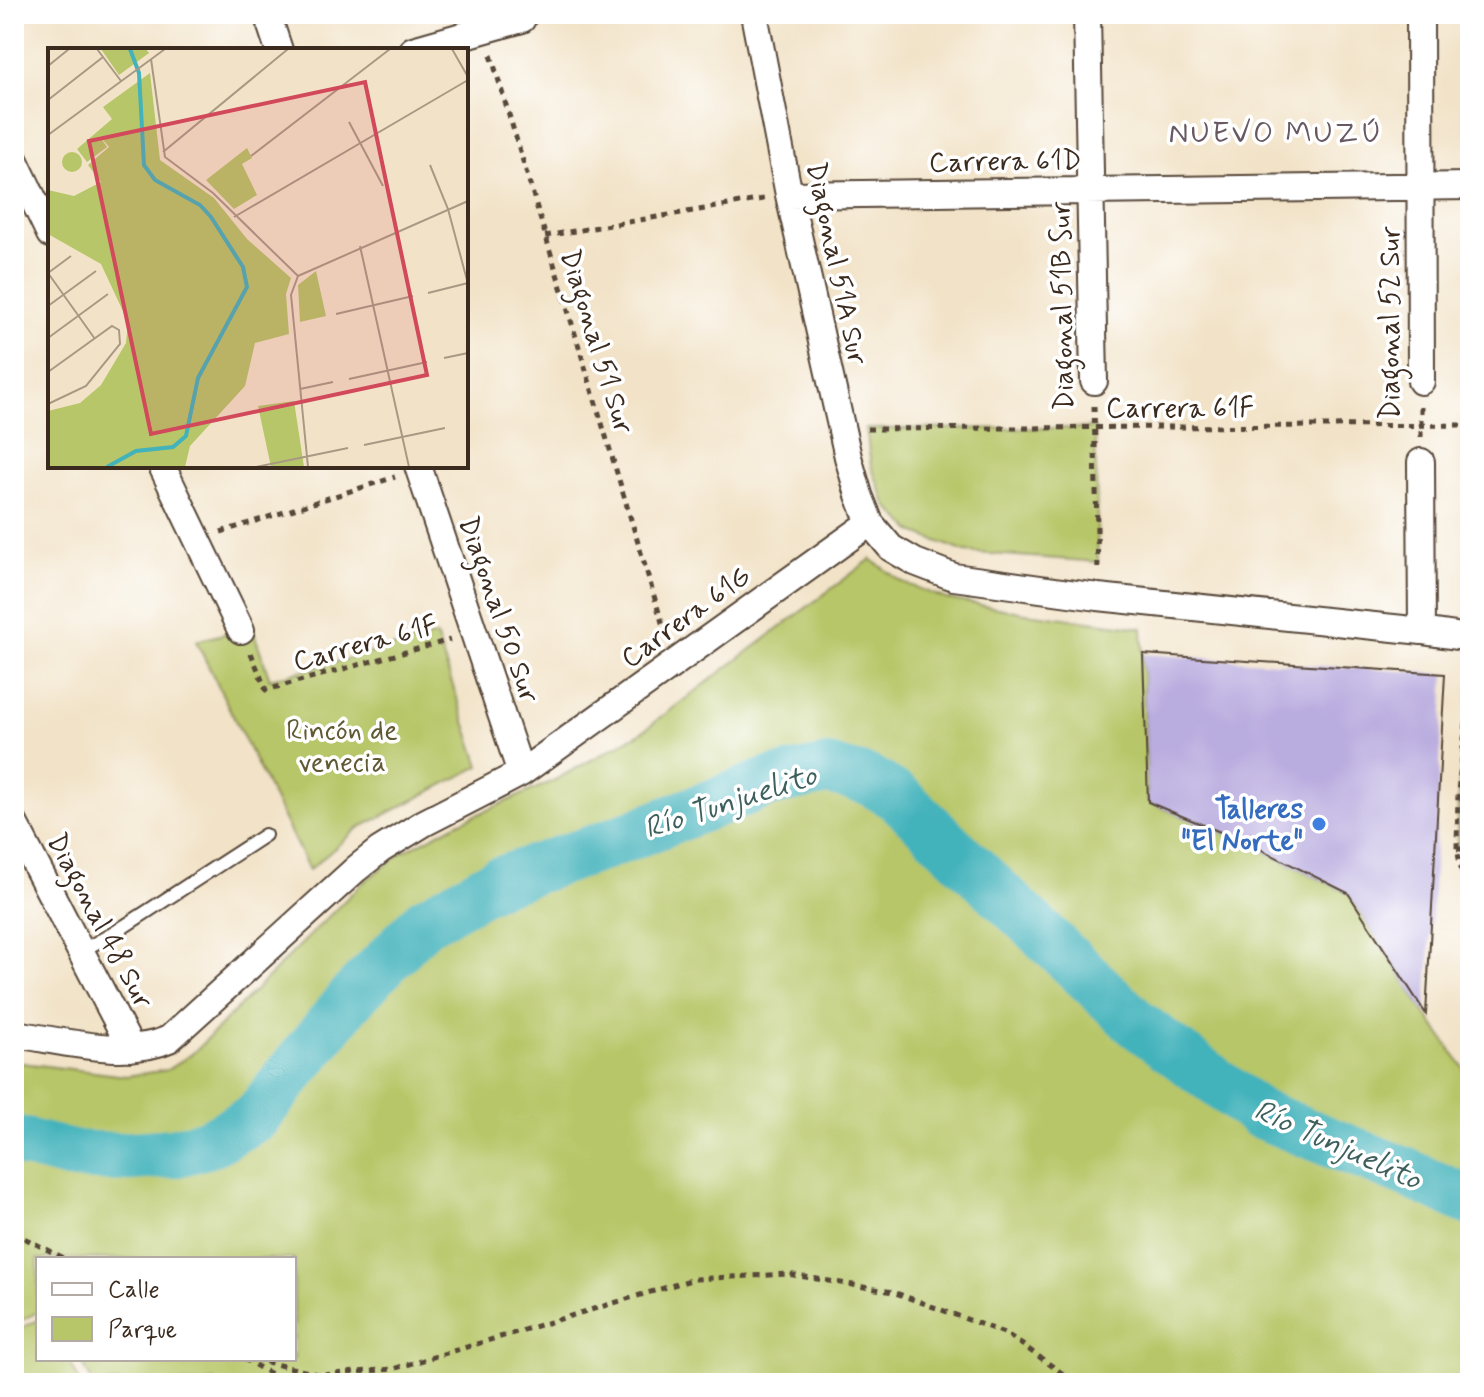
<svg xmlns="http://www.w3.org/2000/svg" width="1484" height="1397" font-family="Mynerve,sans-serif">
<rect width="100%" height="100%" fill="#fff"/>
<filter id="ink" filterUnits="userSpaceOnUse"><feTurbulence type="fractalNoise" baseFrequency=".0125" numOctaves="2"/><feDisplacementMap in="SourceGraphic" scale="16" xChannelSelector="R" yChannelSelector="G"/><feConvolveMatrix kernelMatrix="1 2 1 2 8 2 1 2 1" color-interpolation-filters="sRGB"/></filter>
<filter id="wash" filterUnits="userSpaceOnUse"><feTurbulence type="fractalNoise" baseFrequency=".006" numOctaves="4" result="noise"/><feDisplacementMap in="SourceGraphic" scale="32" xChannelSelector="R" yChannelSelector="G"/><feGaussianBlur stdDeviation="1.8" result="paint"/><feColorMatrix in="noise" values="0 0 0 0 0 0 0 0 0 0 0 0 0 0 0 0 0 1.4 0 .05"/><feComposite in="paint" operator="in"/></filter>
<g filter="url(#wash)">
<rect width="100%" height="100%" fill="#f2e3c8"/>
<path fill="#b7c668" stroke="#797843" stroke-width="2" d="M1095 428 1098 562 965 552 913 532 887 506 871 466 866 429Z
M871 559 902 582 946 599 1026 613 1142 628 1148 802 1254 846 1348 893 1426 1014 1470 1077V1383H215L213 1380 206 1383H93L80 1359H294V1259H38V1312L14 1324V1062L126 1076 167 1070 193 1053 360 885 403 852 456 824 553 781 639 734Z
M252 627 270 679 436 636 480 766 357 829 309 870 196 641Z
M1470 687V849H1457L1458 792Z
M38 1320V1359H69L80 1383H14V1331Z"/>
<g fill="none" stroke-linecap="round" stroke-linejoin="round">
<path stroke="#42b2bb" stroke-width="50" d="M14 1140 72 1155 119 1157 173 1153 210 1143 256 1117 350 999 424 922 497 882 598 848 769 782 828 770 869 780 899 798 1137 1024 1260 1114 1407 1173 1470 1201"/>
</g>
<g id="blocks">
<path fill="#b9acdf" d="M1143 654 1445 674 1426 1014 1348 893 1254 846 1148 802Z"/>
</g>
</g>
<g filter="url(#ink)">
<use href="#blocks" fill-opacity="0" stroke="#564638" stroke-width="2"/>
<g fill="none" stroke-linecap="round" stroke-linejoin="round">
<defs>
<path id="service" d="M81 951 114 933 265 835"/>
<path id="minor" d="M267 14 279 50
M754 14 789 195 848 457 859 495 870 523 891 548 915 562 954 577 1098 597 1422 631 1470 638
M1087 14 1094 381
M1420 14 1421 381
M413 50 522 19
M14 159 50 234
M789 195 1470 186
M1421 462 1422 631
M162 466 241 630
M418 466 521 773
M14 823 131 1048
M14 1034C60 1040 125 1059 169 1039L356 869 380 850 424 823 521 773 870 523"/>
</defs>
<use href="#service" stroke="#564638" stroke-width="16"/>
<use href="#minor" stroke="#564638" stroke-width="30"/>
<path stroke="#564638" stroke-width="5" stroke-dasharray="6 6" stroke-linecap="butt" d="M491 55 667 639
M545 236 764 199
M1094 406 1098 572
M1421 407V437
M867 429 1470 425
M221 532 395 477
M251 653 266 690 450 640
M1470 687 1458 792 1457 849 1470 911
M1457 849H1470
M14 1233 66 1259
M244 1359 287 1383
M254 1359 321 1375 393 1369 694 1279 788 1274 893 1292 1007 1334 1076 1383"/>
<use href="#service" stroke="#fff" stroke-width="12"/>
<use href="#minor" stroke="#fff" stroke-width="26"/>
</g>
</g>
<circle fill="#3f7fe0" stroke="#fff" stroke-width="3" cx="1319" cy="824" r="8"/>
<g text-anchor="middle" stroke-width="7" stroke-linejoin="round" paint-order="stroke">
<g font-size="28" fill="#3b2a1e" stroke="#fff">
<text transform="translate(1005 160) rotate(-1)" y="10">Carrera 61D</text>
<text transform="translate(838 263) rotate(78)" y="10">Diagonal 51A Sur</text>
<text transform="translate(1061 306) rotate(-91)" y="10">Diagonal 51B Sur</text>
<text transform="translate(1389 323) rotate(-90)" y="10">Diagonal 52 Sur</text>
<text transform="translate(598 341) rotate(73)" y="10">Diagonal 51 Sur</text>
<text x="1180" y="417">Carrera 61F</text>
<text transform="translate(500 609) rotate(71)" y="10">Diagonal 50 Sur</text>
<text transform="translate(685 616) rotate(-36)" y="10">Carrera 61G</text>
<text transform="translate(365 642) rotate(-15)" y="10">Carrera 61F</text>
<text transform="translate(101 920) rotate(62)" y="10">Diagonal 48 Sur</text>
</g>
<g font-size="28" fill="#605934" stroke="#fff">
<text x="342" y="739">Rincón de<tspan x="342" dy="32">venecia</tspan></text>
</g>
<g font-size="28" font-weight="bold" fill="#366cbe" stroke="#fff" text-anchor="end">
<text x="1303" y="818">Talleres<tspan x="1303" dy="32">"El Norte"</tspan></text>
</g>
<g font-size="30" letter-spacing="2" fill="#675862" stroke="#fff">
<text x="1276" y="142">NUEVO MUZÚ</text>
</g>
<g font-size="30" font-style="italic" fill="#3e605d" stroke="#fff">
<text transform="translate(730 801) rotate(-18)" y="10">Río Tunjuelito</text>
<text transform="translate(1338 1144) rotate(24)" y="10">Río Tunjuelito</text>
</g>
</g>
<g transform="translate(48 48)">
<rect width="420" height="420" fill="#f2e3c8"/>
<path d="M53 1H98L101 5 71 27ZM102 25 112 112 166 150 199 191 243 230 238 246 241 286 207 295 197 338 142 398 137 419H0V363L32 355 53 337 78 295 80 274 53 216 0 186V142L26 148 53 134 40 117 61 99 51 87 59 99 39 114 29 101 64 71 55 59ZM199 100 204 110 194 116 209 147 186 161 158 132ZM14 114a10 10 0 1 1 20 0a10 10 0 1 1-20 0ZM268 223 278 268 252 274 250 237ZM246 353 256 419H223L210 358Z" fill="#b7c668"/>
<path fill="none" stroke="#42b2bb" stroke-width="4" d="M59 419 88 403 125 399 138 388 150 330 199 239 195 219 163 169 152 157 107 132 96 117 91 25 82 1"/>
<path fill="none" stroke="#a99984" stroke-width="2" d="M49 1 73 33M404 1 420 29M103 11 117 109 165 145 250 228M0 18 21 1M0 52 55 9M301 74 335 138M0 87 117 1M115 104 240 1M203 108 342 1M382 117 400 161 420 236M186 169 420 32M312 198 361 419M0 225 47 291M0 225 23 208M250 228 243 247 260 419M250 228 420 153M380 245 420 235M0 258 48 223M288 266 365 248M0 290 60 246M396 310 420 305M0 324 64 278 71 282 72 296 38 338 0 356M301 331 379 314M252 341 285 334M316 397 397 380M208 419 300 400"/>
<path fill="#d1495b" fill-opacity="0.15" stroke="#d1495b" stroke-width="4" d="M317 34 379 327 103 386 41 93Z"/>
<rect width="420" height="420" fill="none" stroke="#3b2a1e" stroke-width="4"/>
</g>
<rect width="1484" height="1397" fill="none" stroke="#fff" stroke-width="48"/>
<rect x="36" y="1257" width="260" height="104" fill="#ffffff" stroke="#b1aaa5" stroke-width="2"/>
<rect x="52" y="1283" width="40" height="12" fill="#ffffff" stroke="#b1aaa5" stroke-width="2"/>
<text x="108" y="1297" font-size="24" fill="#3b2a1e">Calle</text>
<rect x="52" y="1317" width="40" height="24" fill="#b7c668" stroke="#b1aaa5" stroke-width="2"/>
<text x="108" y="1337" font-size="24" fill="#3b2a1e">Parque</text>
</svg>
